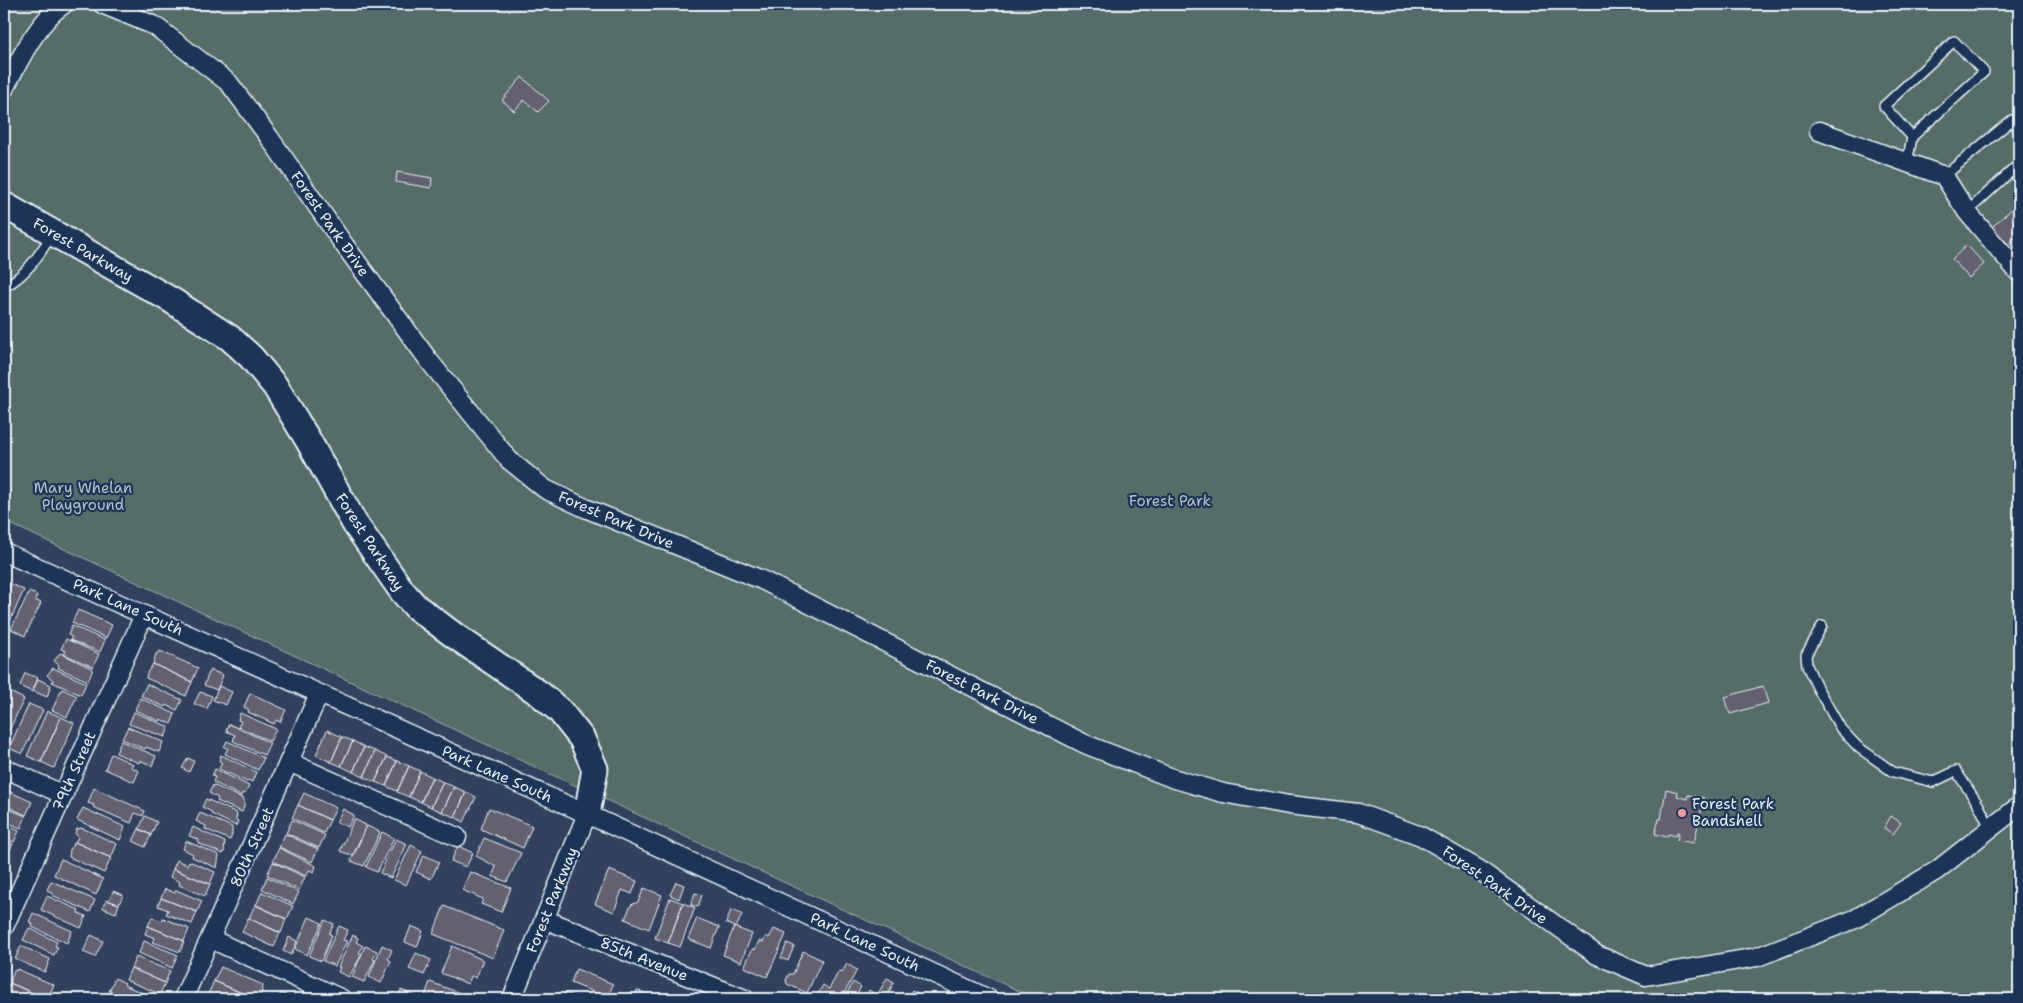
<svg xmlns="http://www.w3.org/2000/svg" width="2023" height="1003" font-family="'Shantell Sans',sans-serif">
<rect width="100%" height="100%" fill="#32425e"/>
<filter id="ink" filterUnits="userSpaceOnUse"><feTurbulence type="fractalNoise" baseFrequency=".02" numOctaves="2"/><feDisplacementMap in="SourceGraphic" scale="10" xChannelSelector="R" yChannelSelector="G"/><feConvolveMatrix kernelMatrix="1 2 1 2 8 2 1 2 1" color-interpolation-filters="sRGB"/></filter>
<g filter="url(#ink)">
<path fill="#566c68" stroke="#9faeb0" d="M4 4H2019V999H1036L4 521Z"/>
<path fill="#64616f" stroke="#e8f1f8" d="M522 77 549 101 538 112 524 100 514 111 502 100Z
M397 172 432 178 431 188 396 182Z
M2019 202V234L2008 244 1992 227Z
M1967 245 1984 264 1969 278 1952 259Z
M4 581 11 584 4 599Z
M11 584 24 590 6 630 4 629V599Z
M29 592 37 595 35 600 41 603 25 636 11 629Z
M78 610 112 625 106 638 72 623Z
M72 626 105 640 100 652 70 640 72 637 68 635Z
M66 639 99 654 93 667 64 654 66 651 61 649Z
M160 651 198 668 192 682 153 664 156 654Z
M60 653 93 669 88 681 58 668 59 665 54 661Z
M153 664 192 682 186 696 146 678 147 673Z
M53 668 86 683 81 695 52 682 53 680 47 675Z
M210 670 223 675 217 690 204 685Z
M25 673 38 678 32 692 20 686Z
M38 679 51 685 47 697 33 691Z
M147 684 182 700 177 710 166 705 165 707 141 696Z
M219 686 232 692 226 705 213 700Z
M1763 686 1768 703 1730 714 1725 697Z
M62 689 77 696 67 717 52 710Z
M10 692 24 699 7 735 4 733V700L5 701Z
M200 692 212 696 207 709 194 704Z
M250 693 286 710 280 722 276 720 274 724 248 712 249 710 244 707Z
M140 698 175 714 171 724 160 719 159 721 135 710Z
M29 704 43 710 22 754 9 748Z
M47 711 61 717 41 762 27 756Z
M134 712 169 727 165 737 129 724Z
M240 713 276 729 270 741 238 727 241 721 238 720Z
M61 717 74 723 54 768 41 762Z
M229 724 270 743 264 755 233 741 235 735 226 731Z
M128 727 163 742 159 752 146 747 145 749 122 739Z
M327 730 342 737 331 762 316 755Z
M342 737 353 741 341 766 331 762Z
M121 741 156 756 152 766 140 760 139 763 116 753Z
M227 741 264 758 258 770 225 754 228 748 224 747Z
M353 741 364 747 353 772 341 766Z
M364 747 375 751 364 777 353 772Z
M375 751 387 757 375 782 364 777Z
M111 754 133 764 131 767 139 771 134 782 105 769Z
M221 755 256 772 252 782 248 780 247 782 219 769 222 763 219 761Z
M387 757 397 761 386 786 375 782Z
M188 758 194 761 189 772 182 768Z
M397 761 409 766 397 791 386 786Z
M409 766 420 771 409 797 397 792Z
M215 769 249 786 245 794 242 793 241 796 213 782 215 777 212 776Z
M420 771 432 777 421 802 409 797Z
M432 777 443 782 431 807 421 802Z
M443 782 454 787 442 812 431 807Z
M213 785 244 799V806L242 812 217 801 218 798 209 793Z
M454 787 466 792 455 817 442 812Z
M94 788 145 811 143 816 135 813 131 823 93 807 94 805 88 803Z
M4 789 32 802 26 815 4 805Z
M1666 789 1678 792 1677 796 1687 799 1688 795 1704 798 1694 843 1677 840 1679 833 1677 832 1676 836 1668 834 1667 837 1655 834 1659 819H1661Z
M466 792 476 797 464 822 455 817Z
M304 793 336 808 330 820 298 805Z
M206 799 237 813 236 820 238 821 236 826 211 814 212 812 202 807Z
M298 805 330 820 324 833 292 818Z
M4 807 26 816 21 828 4 821Z
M83 808 125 827 120 840 77 820Z
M489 808 532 826 523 848 481 829Z
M343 809 354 815 348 827 336 822Z
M200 813 232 827V835L230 840 205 829 206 826 196 821Z
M145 816 157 822 151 835 139 829Z
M1891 816 1901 823 1893 834 1884 828Z
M354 819 366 825 353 856 340 851Z
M292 820 325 835 319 848 286 833Z
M4 824 19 831 14 842 4 838Z
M367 826 380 832 364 866 351 861Z
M193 827 225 842 224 849 225 850 223 854 198 843 199 840 189 836Z
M82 828 117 844 111 858 75 842 78 837 75 833 77 829Z
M139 829 151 835 145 847 133 841Z
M382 832 394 838 377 872 366 867Z
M285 834 318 849 312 862 279 847Z
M484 838 521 853 507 882 492 876 496 867 476 856Z
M396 839 407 844 391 878 380 873Z
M4 841 13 844 7 856 4 855Z
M186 841 219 855 217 868 192 857 193 854 183 849Z
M75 842 111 858 104 873 69 857 70 849Z
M411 845 422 851 406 885 394 880Z
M458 846 473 853 466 867 451 861Z
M279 848 316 866 314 872 309 870 306 876 273 861Z
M424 855 439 862 431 879 416 872Z
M61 859 103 879 96 895 54 875Z
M177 860 187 865 189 861 215 872 210 884 173 869Z
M273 862 305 877 299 890 267 875Z
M173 869 210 884 205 896 179 885 180 882 170 877Z
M609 870 637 881 632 894 622 890 614 912 595 904Z
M470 872 511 888 501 912 481 904 483 899 462 890Z
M267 877 299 892 293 904 262 889Z
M51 881 95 900 90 912 52 895 53 893 47 890Z
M676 882 684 885 679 899 670 895Z
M644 888 662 895 649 929 625 919 631 905 638 902Z
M165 889 175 893 176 890 202 901 197 912 161 898Z
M113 891 123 895 119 904 109 901Z
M262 892 293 906 287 919 256 905Z
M695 893 702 895 698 907 691 905Z
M47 896 79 910 78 913 86 916 81 928 41 910Z
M161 898 197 912 192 924 166 914 168 910 158 906Z
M670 898 683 903 668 943 655 938Z
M106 900 119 904 116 913 103 908Z
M683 903 695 908 680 947 668 943Z
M255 905 286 919 281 933 249 918Z
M444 906 504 930 493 958 433 934Z
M731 910 742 914 736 928 726 923Z
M33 913 72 931 67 943 32 927 33 924 29 922Z
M152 917 162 921 163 918 189 929 184 941 148 926Z
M309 917 322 923 307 955 295 949Z
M248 918 280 933 274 947 242 932Z
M697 918 719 927 711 948 688 939Z
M325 920 334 924 329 934 332 935 321 961 309 956Z
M148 926 184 941 180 952 153 942 155 938 145 934Z
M339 926 348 930 343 940 347 941 335 966 323 961Z
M411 926 423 931 417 947 405 942Z
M734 927 752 934 741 962 723 955Z
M29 928 57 942 55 946 58 947 54 955 23 940Z
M774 929 786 934 767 977 744 967 753 948 755 950 759 941 763 942 766 936 769 938Z
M91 935 103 941 95 957 83 952Z
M353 935 358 938 356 942 363 946 359 953 362 954 349 977 338 972 340 967H338Z
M289 937 297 941 291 955 283 951Z
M144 941 178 955 172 968 139 953Z
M787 943 794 946 788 961 781 958Z
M382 945 392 950 388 959 391 961 381 983 369 977Z
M21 946 50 959 45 972 15 959Z
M365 946 377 951 373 959 375 960 364 982 352 977Z
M452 946 483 960 476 978 471 976 468 984 441 973Z
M803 951 822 960 807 993 787 984 786 980 789 974H793Z
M416 953 431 960 424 975 409 969Z
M136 957 170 971 165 983 131 968Z
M847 964 857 970 841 999H815L823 985 829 989 839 971 842 972Z
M221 967 263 985 262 992 256 999 214 981Z
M131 968 165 983 160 994 126 980Z
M17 969 54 985 47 999 10 983 14 970 16 971Z
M576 969 613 984 608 998 571 983Z
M115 978 125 983 124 985 157 999H127L109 991Z
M887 978 894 982 887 996 879 992Z
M214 981 256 999H219L208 994Z
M430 982 468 996 466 999H434L425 995Z
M853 982 861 987 857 994 861 995 858 999H844Z
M10 983 46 999H10L4 997V991Z
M401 990 416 996 415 999H397Z
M637 990 660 999H634Z
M869 990 876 995 874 999H858L861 995 865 998Z
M912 990 919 994 917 999H906Z
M281 993 289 997 288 999H278Z
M565 993 580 999H556L558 994 564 997Z"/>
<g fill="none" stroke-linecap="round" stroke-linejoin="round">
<defs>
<path id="lane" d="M1907 163 1912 137 1984 72 1954 41 1884 106 1912 137
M1944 176 2012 120 2019 128
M1967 212 2019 164
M2009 261 2019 251
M4 287C27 275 39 255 53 233
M1822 626 1806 655 1807 666 1818 689 1841 729 1858 747 1893 772 1933 782 1956 771 1978 804 1991 829"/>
<path id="street" d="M102 4 155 26 229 83 269 137 345 246 430 362 509 460 545 489 585 508 762 580 1085 744 1172 778 1223 793 1289 805 1358 813 1421 836 1478 869 1597 955 1646 976 1757 957 1855 919 1936 871 2019 806
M4 89C18 63 38 20 64 4
M1819 131 1944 176 1967 212 2019 273
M4 552 587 814 989 999
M289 762 457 837
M4 768 64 795
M544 919 745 999
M4 927 144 615
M211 939 342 999
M183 999 319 694
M512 999 587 814"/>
<path id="secondary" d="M4 205 171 300 230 338 251 357 275 386 308 440 355 524 402 591 416 607 455 636 540 694 560 711 582 739 595 769 587 814"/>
</defs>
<use href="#lane" stroke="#e8f1f8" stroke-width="12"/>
<use href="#street" stroke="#e8f1f8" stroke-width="21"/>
<use href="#secondary" stroke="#e8f1f8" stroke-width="29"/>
<use href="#lane" stroke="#1d3557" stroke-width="9"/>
<use href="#street" stroke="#1d3557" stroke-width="18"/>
<use href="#secondary" stroke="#1d3557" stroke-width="25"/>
</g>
</g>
<circle fill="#ff9aa2" stroke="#1d3557" stroke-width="2" cx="1682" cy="813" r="5"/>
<g text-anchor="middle" stroke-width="4.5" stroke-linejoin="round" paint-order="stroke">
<g font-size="15" fill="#e8f1f8" stroke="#1d3557">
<text transform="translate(330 224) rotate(55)" y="5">Forest Park Drive</text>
<text transform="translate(83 250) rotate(30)" y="5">Forest Parkway</text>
<text transform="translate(616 520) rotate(23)" y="5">Forest Park Drive</text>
<text transform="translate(370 542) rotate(57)" y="5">Forest Parkway</text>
<text transform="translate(128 607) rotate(24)" y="5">Park Lane South</text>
<text transform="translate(982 692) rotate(27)" y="5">Forest Park Drive</text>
<text transform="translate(74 771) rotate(-66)" y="5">79th Street</text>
<text transform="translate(497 774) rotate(24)" y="5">Park Lane South</text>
<text transform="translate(252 847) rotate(-66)" y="5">80th Street</text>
<text transform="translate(1495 885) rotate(35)" y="5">Forest Park Drive</text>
<text transform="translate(552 900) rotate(-68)" y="5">Forest Parkway</text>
<text transform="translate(865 942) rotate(25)" y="5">Park Lane South</text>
<text transform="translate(644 959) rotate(22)" y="5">85th Avenue</text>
</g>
<g font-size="15" fill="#b5c2c6" stroke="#1d3557">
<text x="83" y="493">Mary Whelan<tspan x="83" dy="17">Playground</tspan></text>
<text x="1170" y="506">Forest Park</text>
</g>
<g font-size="15" fill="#e8f1f8" stroke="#1d3557" text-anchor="start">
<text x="1692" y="809">Forest Park<tspan x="1692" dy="17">Bandshell</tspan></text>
</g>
</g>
<rect width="2023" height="1003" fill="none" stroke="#1d3557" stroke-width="20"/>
<rect x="10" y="10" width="2003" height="983" fill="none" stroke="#e8f1f8" stroke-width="2" filter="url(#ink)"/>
</svg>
